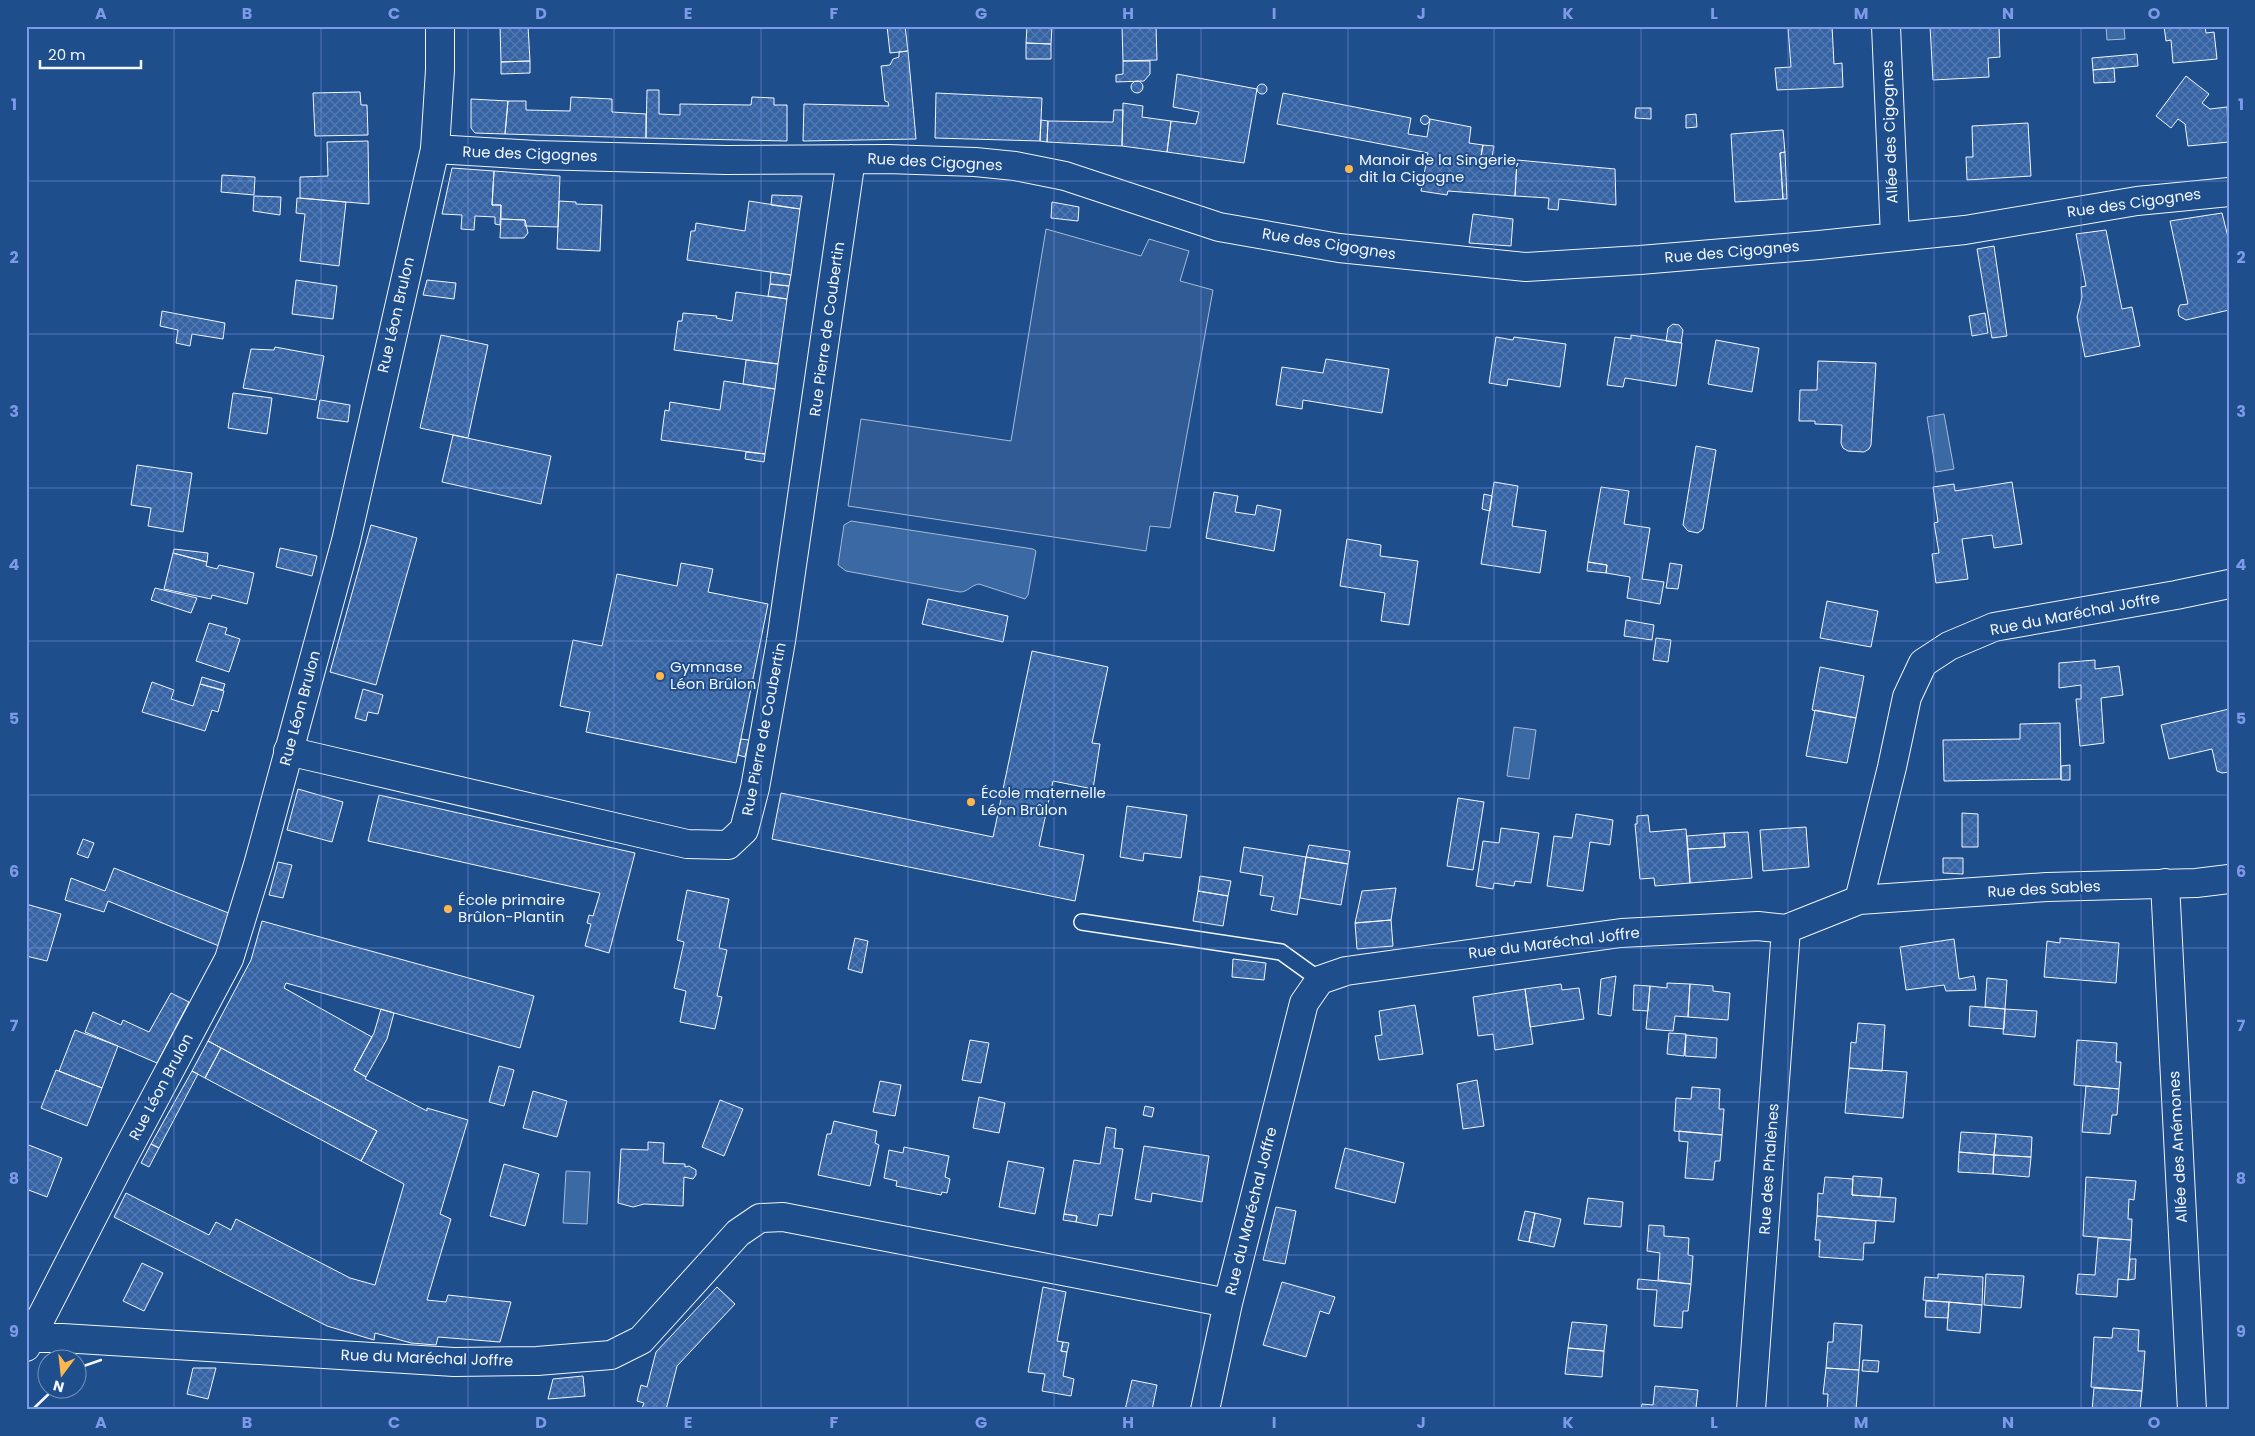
<svg xmlns="http://www.w3.org/2000/svg" width="2255" height="1436" font-family="Poppins,sans-serif">
<defs>
<pattern id="building-cross-hatch" width="8" height="8" patternUnits="userSpaceOnUse" patternTransform="scale(1.25)"><rect width="8" height="8" fill="#3563a3"/><path d="M0 0l8 8M0 8l8-8" fill="none" stroke="#537ab1"/></pattern>
</defs>
<rect width="100%" height="100%" fill="#1f4e8c"/>
<path fill="#305b95" stroke="#a8bbd7" d="M1046 229 1141 256 1149 239 1189 251 1180 281 1213 290 1170 528 1150 526 1146 551 848 506 861 419 1011 441Z"/>
<path fill="#3b69a3" stroke="#a8bbd7" d="M2106 26H2124L2125 39 2107 40Z
M1944 414 1954 469 1936 472 1927 417Z
M851 521 1033 549 1036 551 1028 595 1025 599 979 584C971 585 968 592 960 592L846 571 838 565 844 525Z
M1514 727 1536 730 1529 779 1507 776Z
M566 1171 590 1172 587 1224 563 1223Z"/>
<path fill="url(#building-cross-hatch)" stroke="#f2f6ff" d="M500 26H528L530 61 501 62Z
M887 26H905L908 51 890 53Z
M1027 26H1052L1051 44 1026 43Z
M1122 26H1156L1157 60 1123 61Z
M1832 26 1834 64 1842 63 1843 87 1777 90 1775 68 1791 67 1788 28Z
M1930 26H1999L2000 57 1988 58 1989 77 1933 80Z
M2164 26H2205L2206 33 2214 32 2217 59 2173 63 2171 40 2166 41Z
M1026 43 1051 44V59H1026Z
M908 51 916 139 803 141 804 104 889 106 888 102 885 101 881 66 890 65 893 59 899 57V52Z
M2137 54 2138 66 2093 70 2092 58Z
M530 61V73L501 74V62Z
M1123 61H1150V74L1144 81 1116 82V75L1123 74Z
M2114 68 2115 82 2094 83 2093 70Z
M1177 74 1257 89 1244 163 1167 152 1171 121 1196 124 1199 112 1173 107Z
M2186 76 2209 94 2202 103 2210 109 2227 107 2229 142 2188 146 2185 124 2178 119 2171 128 2156 116Z
M1131 87a6 6 0 1 1 12 0a6 6 0 1 1-12 0Z
M1257 89a5 5 0 1 1 10 0a5 5 0 1 1-10 0Z
M647 90H659V114L680 115V104L751 105 752 97 774 98V105H787V141L646 138Z
M360 92 361 105H367L368 135 315 136 313 93Z
M936 93 1042 98 1040 141 935 138Z
M1283 93 1411 118 1408 134 1427 137 1430 119 1471 127 1469 143 1483 145 1481 156 1517 160 1515 196 1448 191 1447 195 1421 191 1428 153 1277 124Z
M571 97 612 99V112L646 114V138L505 134 508 101H526V110L570 111Z
M471 99 508 101 505 134 475 133 471 128Z
M1123 103 1143 106 1142 117 1171 121 1167 152 1122 146Z
M1636 108H1651V119L1635 118Z
M1114 110H1123L1122 146 1047 142 1048 121 1113 122Z
M1696 114 1697 127 1686 128V115Z
M1420.5 120a4.5 4.5 0 1 1 9 0a4.5 4.5 0 1 1-9 0Z
M1041 120 1048 121 1047 142 1040 141Z
M2028 123 2031 176 1967 180 1966 157H1973L1972 126Z
M1783 130 1785 152 1780 153 1783 199 1735 202 1731 134Z
M368 141 369 204 300 198V177L328 176 327 142Z
M1483 145 1494 146 1492 157 1481 156Z
M1785 152 1787 199H1783L1780 153Z
M1517 160 1615 169 1616 205 1559 199 1558 210 1548 209 1549 198 1515 196Z
M452 168 494 171 492 205H501L500 225 495 224V217L475 216 474 230 461 229 462 215 442 214Z
M494 171 560 176 558 227 525 226V220L501 219V205H492Z
M222 175 255 177 254 195 221 192Z
M772 195 802 196 800 209 771 205Z
M254 196 281 197 280 215 253 211Z
M297 198 346 202 339 266 300 261 305 214 296 213Z
M559 201 576 202V204L602 205 600 251 557 249Z
M749 201 800 209 791 275 687 260 691 231H695L696 223 745 231Z
M1052 202 1079 207 1078 221 1051 218Z
M2222 213 2229 241V310L2186 320 2179 316 2178 310 2180 305 2188 304 2170 221Z
M1473 214 1513 219 1511 246 1469 243Z
M501 219 525 220 528 233 524 238H500Z
M2106 230 2122 309 2132 307 2140 346 2085 357 2077 317 2082 297 2081 287 2086 286 2076 234Z
M1994 246 2007 336 1992 338 1977 249Z
M771 272 791 275 789 286 770 284Z
M296 280 337 286 333 319 292 314Z
M427 280 456 283 454 299 423 295Z
M770 284 789 286 787 299 768 296Z
M736 292 787 299 778 364 674 350 678 321H682L683 313 717 316 716 318 732 321Z
M162 311 225 323 223 339 192 334 190 346 176 343 178 330 160 326Z
M1985 313 1988 333 1972 336 1969 316Z
M1673 324 1679 325 1683 330 1681 343 1666 341 1668 328Z
M441 335 488 345 468 438 420 428Z
M1631 335 1682 343 1676 386 1625 378 1623 387 1607 385 1615 337 1631 339Z
M1496 337 1513 340 1514 337 1566 344 1560 387 1508 379 1507 386 1489 383Z
M1716 340 1759 348 1752 392 1708 384Z
M275 347 324 356 316 400 243 388 251 349 274 350Z
M1326 359 1389 369 1382 413 1303 400 1302 409 1276 405 1282 367 1323 373Z
M746 360 778 364 775 389 743 384Z
M1818 361 1876 363 1871 445 1869 449 1864 452 1848 451 1843 448 1841 443 1842 425 1815 424V421H1799L1800 390H1817Z
M724 381 775 389 765 454 661 440 665 410 669 411 670 402 720 410Z
M233 393 272 398 267 434 228 428Z
M320 400 350 405 348 422 317 418Z
M453 435 551 456 541 504 442 482Z
M1696 446 1716 450 1703 529 1698 533 1688 531 1683 525Z
M746 452 765 454 764 462 745 459Z
M137 465 192 473 183 532 148 526 151 508 131 505Z
M1494 482 1518 486 1512 526 1546 531 1540 573 1481 564Z
M2012 482 2022 544 1994 548 1992 535 1962 539 1968 579 1936 583 1932 554 1939 553 1934 523 1938 522 1933 487 1954 484 1955 491Z
M1601 487 1629 491 1624 524 1650 528 1642 579 1664 582 1660 604 1627 598 1630 577 1606 573 1607 565 1588 562Z
M1214 492 1238 496 1235 512 1255 515 1257 505 1281 510 1274 551 1206 538Z
M1484 494 1492 496 1490 511 1482 509Z
M371 525 417 538 376 685 330 672Z
M1347 539 1381 545 1380 556 1418 561 1409 625 1381 621 1385 593 1340 586Z
M280 548 317 556 312 576 276 567Z
M174 549 208 553 207 562 173 553Z
M173 553 207 562 206 566 217 569 219 565 254 573 247 604 212 595 211 599 164 589Z
M1588 562 1607 565 1606 573 1587 571Z
M681 563 713 569 708 592 768 604 736 763 586 732 590 712 560 706 573 640 602 646 617 574 677 586Z
M1670 563 1682 565 1678 589 1666 588Z
M155 588 197 598 191 613 151 600Z
M928 599 1008 616 1003 642 922 624Z
M1827 601 1878 611 1871 647 1820 638Z
M1626 620 1654 625 1652 640 1624 636Z
M209 623 227 628 225 634 240 639 229 672 196 661Z
M1656 638 1671 640 1668 662 1653 660Z
M1032 651 1108 667 1092 743 1100 744 1093 789 1053 781 1039 846 1084 855 1075 901 772 839 781 793 993 837Z
M2095 660V669L2119 666 2123 695 2101 698 2104 743 2080 746 2076 699H2081V685L2059 688V663Z
M1820 667 1864 676 1856 718 1812 710Z
M202 677 225 684 223 690 200 684Z
M152 682 174 690 171 699 193 706 200 684 224 691 218 712 212 710 205 731 142 712Z
M363 689 383 695 378 714 368 712 366 721 355 718Z
M2229 709V772L2222 773 2217 771 2212 749 2169 759 2161 725Z
M1815 710 1856 718 1847 763 1806 756Z
M2060 723 2061 779 1944 781 1943 740 2020 739V724Z
M741 739 749 740 745 757 738 755Z
M2070 765V780H2061V766Z
M298 789 343 802 332 842 287 830Z
M379 795 635 853 609 953 585 946 591 924 587 923 589 915 593 916 600 893 368 841Z
M1458 798 1484 802 1473 870 1447 866Z
M1127 806 1187 815 1181 858 1144 853 1143 861 1120 857Z
M1962 813 1978 814V847H1962Z
M1576 814 1613 820 1610 845 1590 842 1583 891 1547 886 1554 836 1572 838Z
M1648 815 1650 832 1686 829 1690 883 1655 886 1654 878 1640 879 1635 824H1637V816Z
M1806 827 1809 867 1763 871 1760 830Z
M1501 828 1539 833 1531 883 1515 881 1514 886 1494 883 1493 889 1476 886 1483 841 1499 843Z
M1748 832 1752 878 1690 883 1688 849 1725 847 1724 833Z
M1724 833 1725 847 1688 849 1687 836Z
M83 839 94 843 88 858 77 854Z
M1309 845 1350 851 1348 864 1306 857Z
M1244 847 1306 857 1297 915 1271 910 1274 897 1260 895 1263 876 1240 872Z
M1306 857 1348 864 1341 905 1300 898Z
M1943 858H1963V874L1943 873Z
M278 862 292 865 283 898 269 895Z
M114 868 231 914 219 946 108 901 104 912 65 900 71 878 105 891Z
M1200 876 1231 881 1228 896 1198 891Z
M1396 888 1391 920 1355 923 1362 891Z
M687 890 729 899 719 948 727 950 717 996 722 997 715 1029 680 1022 686 991 674 988 684 942 677 940Z
M1198 891 1228 896 1223 926 1193 921Z
M26 904 61 914 47 961 26 956Z
M1391 920 1393 946 1357 949 1355 923Z
M262 921 534 996 520 1048 286 983 284 988 372 1037 354 1070 366 1077 365 1079 427 1111V1108L468 1120 440 1214 451 1219 427 1300 446 1302 448 1295 511 1302 500 1342 438 1337 436 1345 411 1343 375 1333 374 1340 327 1326 114 1217 126 1193 209 1235 216 1222 231 1230 236 1219 350 1278 375 1285 404 1184 361 1161 377 1131 208 1041 251 960Z
M855 938 868 941 862 973 848 969Z
M2060 938 2119 943 2116 983 2044 977 2047 941 2060 943Z
M1954 939 1959 979 1974 976 1976 990 1946 991 1944 985 1906 990 1900 947Z
M1233 959 1266 963 1264 980 1232 977Z
M1616 976 1611 1016 1598 1014 1601 979Z
M1987 978 2007 980 2005 1009 1985 1007Z
M1667 983 1690 984 1688 1017 1675 1016 1673 1031 1646 1029 1650 986 1667 988Z
M1561 984 1562 990 1579 988 1584 1019 1530 1027 1525 989Z
M1690 984 1713 986V991L1730 993 1728 1020 1688 1017Z
M1634 985 1650 986 1648 1011 1633 1010Z
M1525 989 1533 1044 1495 1050 1493 1034 1478 1036 1473 997Z
M171 993 189 1002 157 1063 85 1032 93 1012 121 1025 123 1020 149 1032Z
M1415 1005 1423 1054 1379 1060 1375 1036 1382 1035 1379 1011Z
M1970 1006 2005 1009 2004 1029 1969 1026Z
M381 1009 394 1013 387 1039 366 1077 354 1070 374 1033Z
M2005 1009 2037 1011 2035 1037 2003 1034Z
M1858 1023 1885 1025 1882 1071 1849 1068 1851 1042 1856 1043Z
M75 1030 118 1046 102 1088 59 1071Z
M1669 1033 1686 1034 1684 1056 1667 1054Z
M1686 1035 1717 1038 1716 1058 1685 1056Z
M970 1040 989 1043 981 1083 962 1080Z
M2077 1040 2117 1043 2116 1062H2121L2119 1089 2074 1085Z
M208 1041 221 1048 205 1078 192 1071Z
M221 1048 377 1131 361 1161 205 1078Z
M499 1066 514 1070 504 1106 489 1102Z
M1849 1068 1907 1072 1903 1118 1845 1113Z
M56 1070 102 1088 87 1126 41 1108Z
M192 1071 198 1074 159 1148 151 1144Z
M1477 1080 1484 1126 1463 1129 1457 1084Z
M880 1081 901 1085 895 1116 873 1112Z
M2086 1086 2119 1089 2117 1115H2112L2110 1134 2082 1132Z
M1692 1087 1720 1089 1719 1109H1724L1722 1135 1674 1131 1676 1098 1691 1099Z
M533 1091 567 1101 557 1137 523 1128Z
M979 1097 1005 1103 999 1133 973 1128Z
M720 1100 743 1109 724 1156 702 1147Z
M1145 1106 1154 1108 1152 1117 1143 1115Z
M834 1121 877 1131 875 1143 879 1145 870 1186 818 1175 827 1134H831Z
M1106 1127 1116 1129 1114 1148 1123 1149 1112 1216 1099 1214 1097 1226 1076 1222 1077 1216 1064 1214 1074 1160 1100 1164Z
M1679 1131 1722 1135 1720 1161H1715L1713 1180 1685 1178 1688 1142 1679 1141Z
M1961 1132 1996 1134 1994 1155 1959 1152Z
M1996 1134 2032 1137 2031 1157 1994 1155Z
M648 1142 664 1143 663 1163 685 1164V1167L689 1166 696 1170V1175L693 1179 684 1177 683 1206 644 1204 633 1207 618 1203 621 1149 648 1150Z
M26 1144 62 1158 47 1197 26 1189Z
M151 1144 159 1148 149 1167 141 1163Z
M1144 1146 1209 1156 1202 1202 1152 1193 1151 1202 1135 1199Z
M904 1147 949 1156 945 1177 950 1179 947 1193 942 1192 941 1195 896 1186 897 1181 884 1178 889 1150 903 1153Z
M1345 1148 1404 1163 1395 1203 1335 1188Z
M1959 1152 1994 1155 1993 1174 1958 1172Z
M1994 1155 2031 1157 2029 1177 1993 1174Z
M1008 1161 1044 1168 1035 1214 999 1207Z
M504 1164 539 1174 525 1226 490 1216Z
M1853 1176 1882 1178 1880 1197 1852 1195Z
M1825 1177 1853 1179 1852 1195 1896 1198 1894 1222 1817 1216 1818 1193 1823 1194Z
M2086 1177 2136 1181 2134 1200 2129 1199 2128 1219H2132L2131 1240 2083 1236Z
M1588 1198 1623 1202 1621 1227 1584 1224Z
M1276 1207 1296 1211 1285 1264 1263 1260Z
M1525 1211 1535 1213 1529 1242 1518 1240Z
M1535 1213 1561 1219 1554 1247 1529 1242Z
M1064 1214 1077 1216 1076 1222 1063 1220Z
M1817 1216 1876 1221 1874 1243H1864L1863 1260 1819 1257 1820 1240H1815Z
M1649 1225 1664 1226V1236L1689 1238 1688 1255 1693 1256 1691 1284 1658 1280 1660 1253 1647 1251Z
M2098 1238 2131 1240 2128 1280 2118 1279 2117 1297 2076 1294 2078 1274 2095 1275Z
M2130 1259H2136L2135 1279 2128 1280Z
M142 1263 163 1273 144 1311 123 1301Z
M1938 1274 1983 1277 1982 1305 1923 1300 1925 1277 1938 1278Z
M1986 1274 2024 1276 2021 1308 1984 1305Z
M1638 1279 1691 1284 1688 1311H1683L1682 1328 1654 1326 1657 1290 1637 1289Z
M1282 1282 1335 1297 1329 1314 1320 1311 1306 1357 1263 1345Z
M717 1287 735 1304 677 1366 666 1410 642 1408 644 1403 637 1401 641 1385 647 1387 656 1352Z
M1043 1287 1066 1292 1057 1341 1063 1342 1061 1351 1067 1352 1063 1376 1074 1379 1071 1396 1042 1391 1045 1374 1028 1372Z
M1926 1301 1949 1302 1948 1318 1925 1317Z
M1949 1302 1982 1305 1980 1333 1947 1330Z
M1572 1322 1607 1325 1604 1351 1568 1348Z
M1834 1323 1862 1325 1859 1370 1826 1368 1828 1342H1833Z
M2113 1328 2139 1330 2138 1351H2145L2142 1391 2091 1387 2094 1337 2112 1338Z
M1063 1342 1069 1343 1067 1352 1061 1351Z
M1568 1348 1604 1351 1602 1377 1565 1374Z
M1863 1360 1879 1361 1878 1372 1862 1371Z
M193 1368H216L208 1399 187 1394Z
M1826 1368 1859 1370 1856 1410H1827L1828 1394H1823Z
M583 1376 585 1396 548 1399 553 1379Z
M1132 1380 1157 1385 1152 1410H1125Z
M1655 1386 1698 1390 1696 1408 1701 1410H1641L1642 1404 1653 1405Z
M2094 1388 2142 1391 2140 1410H2092Z"/>
<g fill="none" stroke-linecap="round" stroke-linejoin="round">
<defs>
<path id="lane" d="M1082 922 1281 952 1320 980"/>
<path id="street" d="M1886 26 1895 237
M435 149 535 155 726 160 887 159 975 162 1015 166 1065 176 1219 227 1339 248 1526 267 1640 260 1819 245 1965 230 2137 201 2229 192
M288 751 687 844 728 845 744 830 755 788 781 641 851 159
M2165 883 2192 1410
M1859 900 2047 887 2196 883 2229 879
M31 1338H62L454 1362 537 1361 611 1355 641 1340 738 1233 760 1218 783 1217 1228 1303 1304 1003 1320 980 1346 971 1621 933 1758 926 1786 929 1859 900 1892 767 1907 697 1923 663 1949 646 1994 627 2176 595 2229 584
M1205 1410 1228 1303
M1751 1410 1786 929"/>
<path id="secondary" d="M26 1347 123 1158 229 959 258 865 346 541 435 149 440 70V26"/>
</defs>
<use href="#lane" stroke="#f2f6ff" stroke-width="18"/>
<use href="#street" stroke="#f2f6ff" stroke-width="30"/>
<use href="#secondary" stroke="#f2f6ff" stroke-width="30"/>
<use href="#lane" stroke="#1f4e8c" stroke-width="15"/>
<use href="#street" stroke="#1f4e8c" stroke-width="28"/>
<use href="#secondary" stroke="#1f4e8c" stroke-width="28"/>
<path stroke="#f2f6ff" stroke-width="2.5" d="M78 1368 101 1360
M32 1410 55 1388"/>
</g>
<path fill="none" stroke="#7d9aea" stroke-width="1" stroke-opacity="0.55" d="M174 26V1410M321 26V1410M468 26V1410M614 26V1410M761 26V1410M908 26V1410M1054 26V1410M1201 26V1410M1348 26V1410M1494 26V1410M1641 26V1410M1788 26V1410M1934 26V1410M2081 26V1410M26 181H2229M26 334H2229M26 488H2229M26 641H2229M26 795H2229M26 948H2229M26 1102H2229M26 1255H2229"/>
<g fill="#ffb74d" stroke="#1f4e8c" stroke-width="2">
<circle cx="1349" cy="169" r="5"/>
<circle cx="660" cy="676" r="5"/>
<circle cx="971" cy="802" r="5"/>
<circle cx="448" cy="909" r="5"/>
</g>
<g text-anchor="middle" stroke-width="4" stroke-linejoin="round" paint-order="stroke">
<g font-size="15" fill="#f2f6ff" stroke="#1f4e8c">
<text transform="translate(1890 132) rotate(-92)" y="5">Allée des Cigognes</text>
<text transform="translate(530 154) rotate(2)" y="5">Rue des Cigognes</text>
<text transform="translate(935 162) rotate(3)" y="5">Rue des Cigognes</text>
<text transform="translate(2134 203) rotate(-8)" y="5">Rue des Cigognes</text>
<text transform="translate(1329 244) rotate(9)" y="5">Rue des Cigognes</text>
<text transform="translate(1732 252) rotate(-5)" y="5">Rue des Cigognes</text>
<text transform="translate(396 315) rotate(-77)" y="5">Rue Léon Brulon</text>
<text transform="translate(827 329) rotate(-82)" y="5">Rue Pierre de Coubertin</text>
<text transform="translate(2075 614) rotate(-11)" y="5">Rue du Maréchal Joffre</text>
<text transform="translate(300 708) rotate(-75)" y="5">Rue Léon Brulon</text>
<text transform="translate(764 729) rotate(-79)" y="5">Rue Pierre de Coubertin</text>
<text transform="translate(2044 889) rotate(-3)" y="5">Rue des Sables</text>
<text transform="translate(1554 943) rotate(-7)" y="5">Rue du Maréchal Joffre</text>
<text transform="translate(161 1087) rotate(-62)" y="5">Rue Léon Brulon</text>
<text transform="translate(2178 1147) rotate(-93)" y="5">Allée des Anémones</text>
<text transform="translate(1769 1169) rotate(-86)" y="5">Rue des Phalènes</text>
<text transform="translate(1251 1211) rotate(-76)" y="5">Rue du Maréchal Joffre</text>
<text transform="translate(427 1358) rotate(2)" y="5">Rue du Maréchal Joffre</text>
</g>
<g font-size="15" fill="#f2f6ff" stroke="#1f4e8c" text-anchor="start">
<text x="1359" y="165">Manoir de la Singerie,<tspan x="1359" dy="17">dit la Cigogne</tspan></text>
<text x="670" y="672">Gymnase<tspan x="670" dy="17">Léon Brûlon</tspan></text>
<text x="981" y="798">École maternelle<tspan x="981" dy="17">Léon Brûlon</tspan></text>
<text x="458" y="905">École primaire<tspan x="458" dy="17">Brûlon-Plantin</tspan></text>
</g>
</g>
<rect width="2255" height="1436" fill="none" stroke="#1f4e8c" stroke-width="55"/>
<g transform="translate(62 1374) rotate(195)"><circle r="24" fill="#1f4e8c" stroke="#7391ba"/>
<path d="M0-4L9 19L0 12L-9 19Z" fill="#ffb74d"/>
<text y="-8" font-size="14" font-weight="bold" text-anchor="middle" fill="#f2f6ff">N</text>
</g>
<path d="M40 60v8h101v-8" fill="none" stroke="#f2f6ff" stroke-width="2.5"/>
<text x="48" y="60" font-size="15" fill="#f2f6ff" stroke="#1f4e8c" stroke-width="4" paint-order="stroke">20 m</text>
<rect x="28" y="28" width="2200" height="1380" fill="none" stroke="#7d9aea" stroke-width="2"/>
<g font-size="16" text-anchor="middle" font-weight="bold" fill="#7d9aea">
<text x="101" y="19">A</text>
<text x="247" y="19">B</text>
<text x="394" y="19">C</text>
<text x="541" y="19">D</text>
<text x="688" y="19">E</text>
<text x="834" y="19">F</text>
<text x="981" y="19">G</text>
<text x="1128" y="19">H</text>
<text x="1274" y="19">I</text>
<text x="1421" y="19">J</text>
<text x="1568" y="19">K</text>
<text x="1714" y="19">L</text>
<text x="1861" y="19">M</text>
<text x="2008" y="19">N</text>
<text x="2154" y="19">O</text>
<text x="14" y="110">1</text>
<text x="2241" y="110">1</text>
<text x="14" y="263">2</text>
<text x="2241" y="263">2</text>
<text x="14" y="417">3</text>
<text x="2241" y="417">3</text>
<text x="14" y="570">4</text>
<text x="2241" y="570">4</text>
<text x="14" y="724">5</text>
<text x="2241" y="724">5</text>
<text x="14" y="877">6</text>
<text x="2241" y="877">6</text>
<text x="14" y="1031">7</text>
<text x="2241" y="1031">7</text>
<text x="14" y="1184">8</text>
<text x="2241" y="1184">8</text>
<text x="14" y="1337">9</text>
<text x="2241" y="1337">9</text>
<text x="101" y="1428">A</text>
<text x="247" y="1428">B</text>
<text x="394" y="1428">C</text>
<text x="541" y="1428">D</text>
<text x="688" y="1428">E</text>
<text x="834" y="1428">F</text>
<text x="981" y="1428">G</text>
<text x="1128" y="1428">H</text>
<text x="1274" y="1428">I</text>
<text x="1421" y="1428">J</text>
<text x="1568" y="1428">K</text>
<text x="1714" y="1428">L</text>
<text x="1861" y="1428">M</text>
<text x="2008" y="1428">N</text>
<text x="2154" y="1428">O</text>
</g>
</svg>
